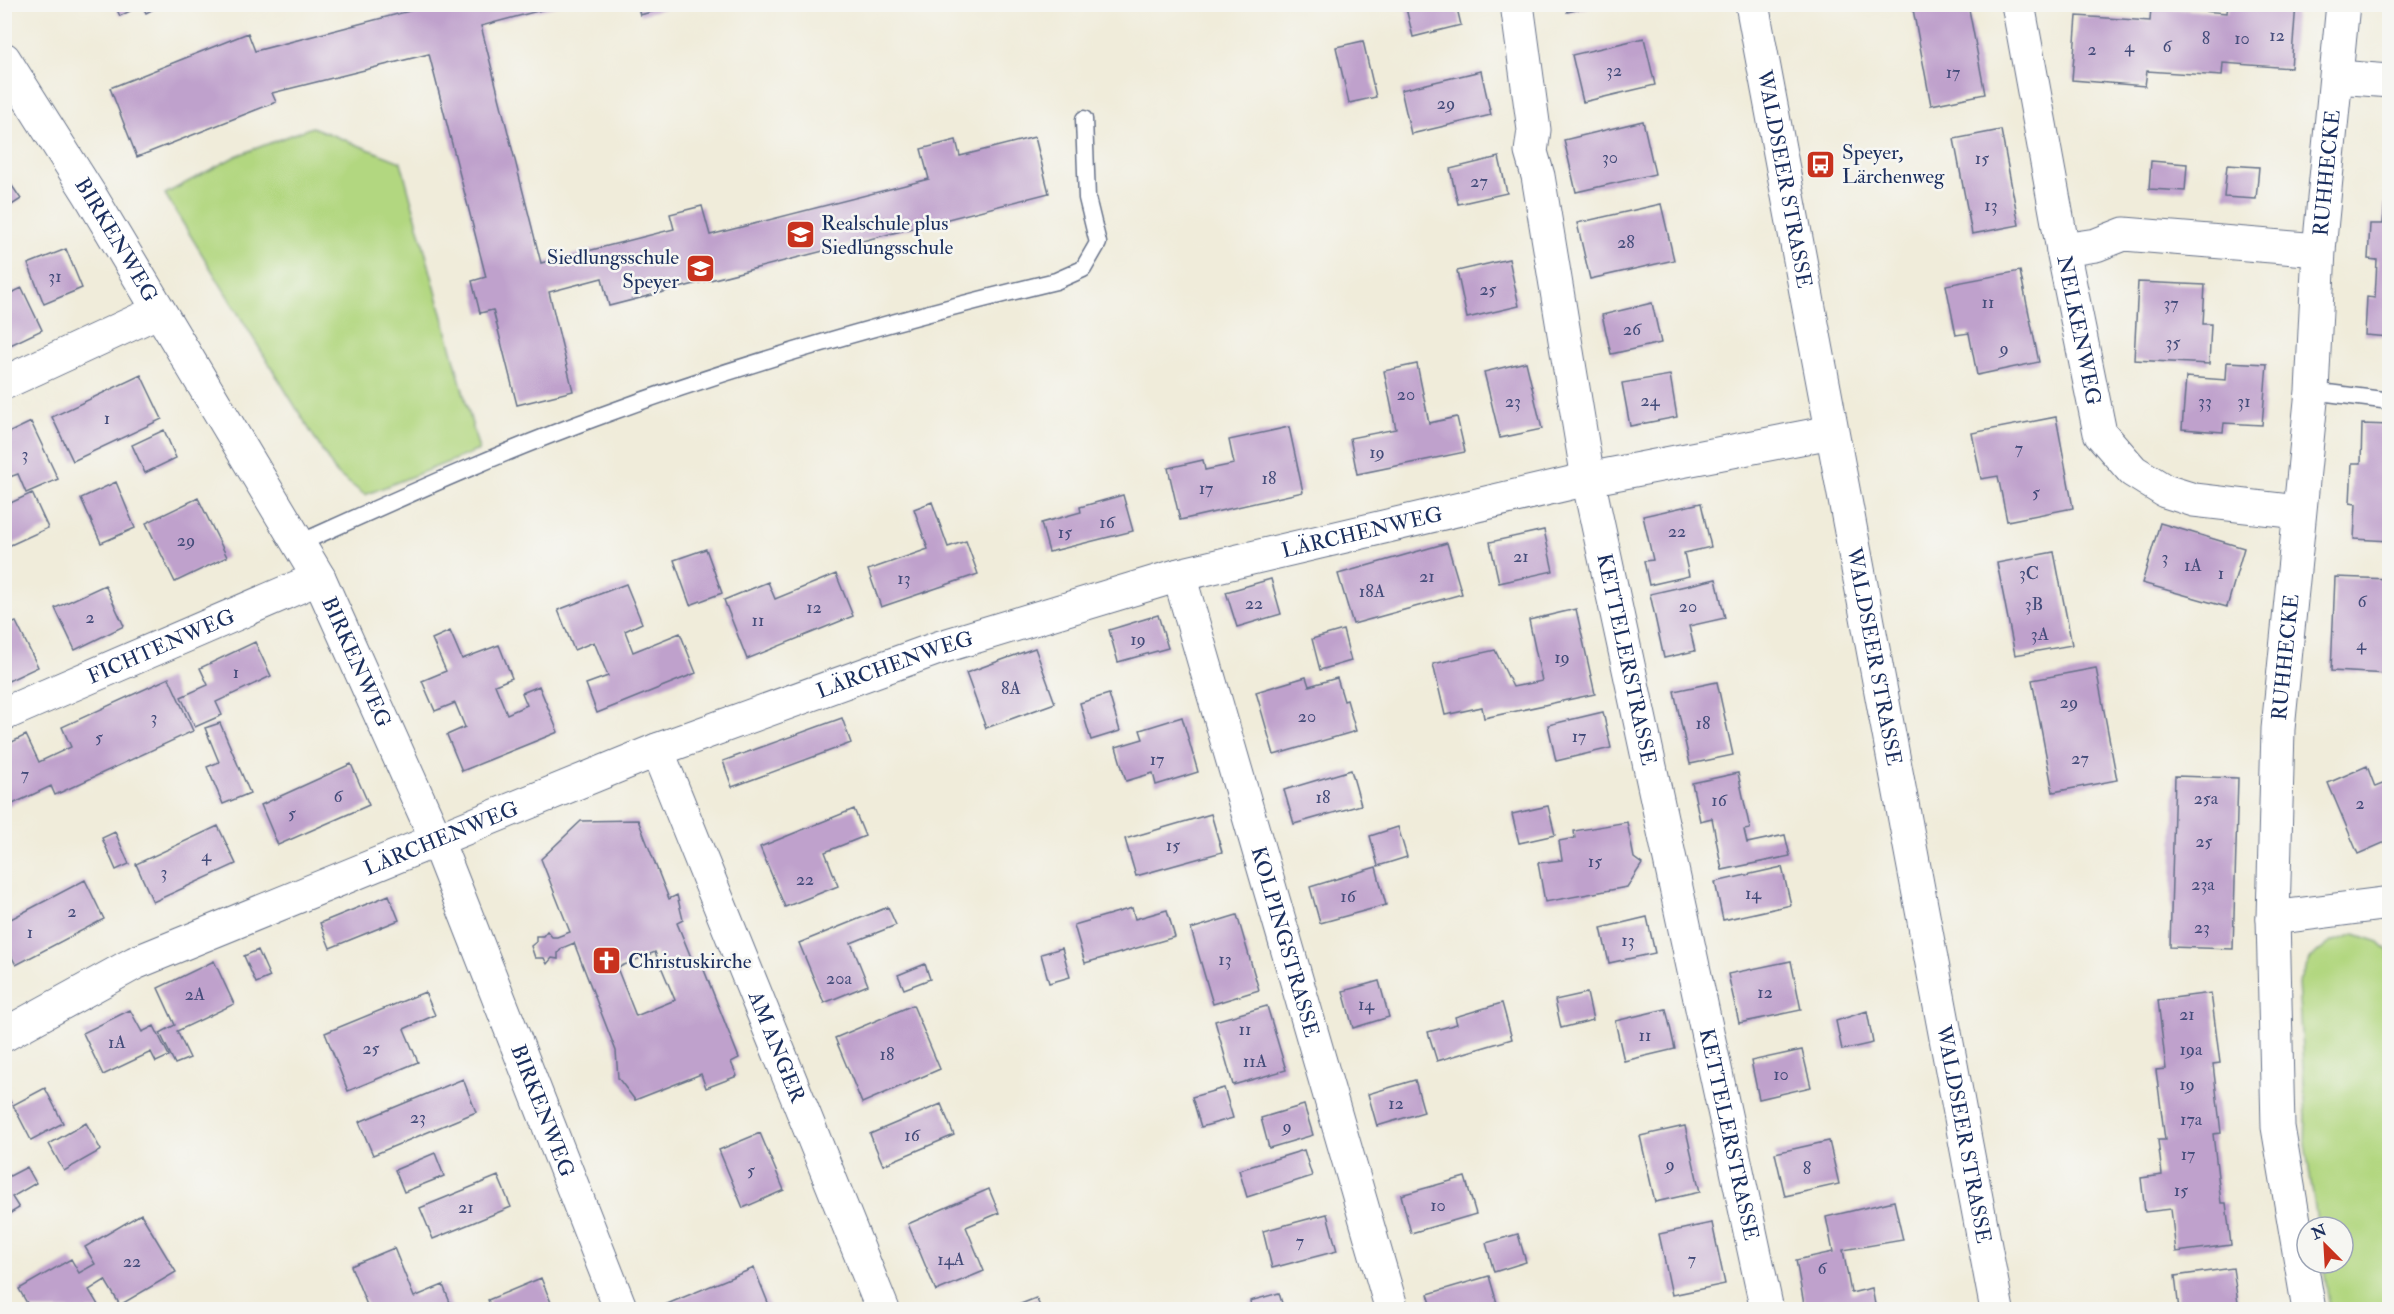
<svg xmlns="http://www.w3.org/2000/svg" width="2394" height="1314" font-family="'IM FELL Double Pica',serif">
<rect width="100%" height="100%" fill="#f6f6f2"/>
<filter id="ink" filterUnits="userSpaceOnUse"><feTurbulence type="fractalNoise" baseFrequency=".0167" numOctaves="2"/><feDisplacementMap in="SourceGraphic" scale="12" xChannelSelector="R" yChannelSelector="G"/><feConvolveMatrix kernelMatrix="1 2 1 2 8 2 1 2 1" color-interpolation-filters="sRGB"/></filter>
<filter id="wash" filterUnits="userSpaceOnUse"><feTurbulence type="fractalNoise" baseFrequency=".008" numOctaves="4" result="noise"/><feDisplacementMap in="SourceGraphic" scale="24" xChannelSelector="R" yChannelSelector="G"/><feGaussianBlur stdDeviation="1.35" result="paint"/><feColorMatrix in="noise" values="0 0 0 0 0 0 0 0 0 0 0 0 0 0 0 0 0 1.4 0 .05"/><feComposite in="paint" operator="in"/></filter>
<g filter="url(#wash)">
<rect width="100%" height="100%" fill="#f0ecda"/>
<path fill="#b2d780" stroke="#66836f" stroke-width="1.5" d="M312 127 401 162 479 450 365 495 336 473 165 194 236 156Z
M2355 934 2379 942 2389 952V1309H2330L2323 1263H2343V1227H2318L2305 1144 2306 1117 2298 983 2311 958 2331 942Z"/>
<g id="blocks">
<path fill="#bfa1cc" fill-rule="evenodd" d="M114 4H163L146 13 142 5 120 16Z
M420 4H564L481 26 541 263 674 229 670 214 702 206 710 235 929 179 921 149 956 140 960 156 1035 137 1049 193 609 306 602 278 549 292 573 391 517 405 493 310 480 313 472 281 486 277 429 54 272 93 276 102 137 157 110 88 248 33 255 51 421 8Z
M637 4H677V5L640 15Z
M1405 4H1456L1461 25 1413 37Z
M1566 4H1598V5L1567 12Z
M1912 4H1968L1985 94 1931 105Z
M2228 4H2296L2291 68 2223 63 2222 76 2147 71 2145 86 2072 80 2077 16 2150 21 2151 7 2227 13Z
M1644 38 1655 85 1583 102 1572 55Z
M1363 41 1376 97 1349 103 1336 47Z
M1481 71 1491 115 1411 134 1401 90Z
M1643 121 1655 174 1576 192 1564 140Z
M2001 130 2019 225 1972 234 1954 139Z
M1499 157 1507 193 1458 204 1450 169Z
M2151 161 2187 164 2185 191 2149 189Z
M2227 165 2259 167 2256 199 2224 197Z
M4 174 21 199 4 210Z
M2386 190H2390V337L2365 335 2367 297 2375 298 2377 260 2368 259 2370 224H2383Z
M1661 204 1674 260 1590 279 1577 223Z
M66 249 82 288 44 304 28 264Z
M1509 259 1519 306 1467 318 1457 271Z
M2020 271 2039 362 1977 375 1969 333 1956 335 1946 285Z
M2138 282 2205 285 2203 324H2211L2209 364 2134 360Z
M22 288 42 330 4 348V296Z
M1652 303 1661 343 1611 354 1602 315Z
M1526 362 1542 429 1500 438 1484 372Z
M2227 362 2267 364 2262 425 2224 423 2223 432 2182 429 2186 377 2226 380Z
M1417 364 1429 423 1457 417 1465 452 1357 474 1350 438 1396 429 1384 371Z
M141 375 162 419 73 461 52 417Z
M1670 375 1677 417 1630 426 1622 383Z
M2056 417 2073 508 2007 521 1998 476 1981 479 1972 433Z
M31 422 58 479 26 493 18 474 4 479V435Z
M2362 424 2390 425V541L2354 539 2356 504 2350 503 2352 463H2361Z
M1289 427 1303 492 1180 520 1168 468 1203 460 1205 470 1234 464 1229 440Z
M164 430 176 458 145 473 132 445Z
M116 482 135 528 101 543 81 498Z
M32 493 48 528 4 548V506Z
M1123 495 1133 531 1049 552 1041 523 1081 512 1080 507Z
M198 498 227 557 175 582 146 523Z
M932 502 948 547 966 541 978 574 881 607 868 570 928 549 914 509Z
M1701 503 1711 547 1684 553 1689 576 1649 585 1644 561 1653 560 1643 516Z
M2160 523 2244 548 2227 607 2142 583Z
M1544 530 1553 571 1499 583 1490 542Z
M1447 543 1462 594 1353 624 1338 574Z
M706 549 722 593 690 605 674 560Z
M2054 552 2072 645 2015 655 1997 563Z
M836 574 853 616 747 659 724 600 768 582 775 599Z
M2335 577 2390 579 2389 674 2331 671Z
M1271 579 1281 614 1237 627 1226 592Z
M1716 579 1725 618 1689 626 1695 651 1664 658 1650 594Z
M626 584 642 623 625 631 633 652 680 633 696 673 597 713 586 684 608 676 594 642 574 650 558 610Z
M105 585 124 626 75 650 55 608Z
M1576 609 1595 694 1484 718 1482 707 1445 715 1433 664 1495 650 1513 687 1542 681 1529 620Z
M1158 615 1168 648 1118 662 1109 630Z
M16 622 38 667 4 683V627Z
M1343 630 1351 661 1320 670 1312 639Z
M450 631 462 659 499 645 512 678 495 685 507 714 527 705 522 693 539 686 558 732 462 771 447 735 465 727 455 703 435 711 422 681 446 671 432 639Z
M255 642 271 676 216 702 222 715 195 727 181 697 208 685 200 668Z
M1035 648 1055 703 986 728 966 673Z
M2096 668 2117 780 2053 792 2032 680Z
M1306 677 1309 686 1337 678 1344 701 1347 700 1356 731 1274 755 1256 692Z
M169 678 193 731 55 795 51 786 4 808V746L26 735 39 762 71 747 62 727Z
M1717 682 1733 755 1690 764 1674 691Z
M1109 694 1120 731 1091 740 1080 703Z
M1603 712 1611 748 1556 761 1548 725Z
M1182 717 1198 772 1156 785 1153 773 1126 781 1116 747 1143 739 1140 730Z
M842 718 851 743 732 787 723 761Z
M220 723 250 793 223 804 207 767 219 762 205 728Z
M351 764 369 805 278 845 261 805Z
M2367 766 2375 787 2390 781V840L2358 854 2328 783Z
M1351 770 1361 805 1294 824 1284 790Z
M1738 773 1750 829 1744 830 1747 843 1785 835 1790 856 1722 870 1712 818 1700 821 1692 783Z
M2175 776 2238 778 2233 949 2170 947Z
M1548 806 1555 835 1519 843 1512 814Z
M854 809 865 836 825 852 838 886 785 907 760 847Z
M1211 814 1222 852 1136 876 1125 839Z
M638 820 669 899 677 895 683 920 677 923 695 967 702 965 739 1058 731 1062 737 1076 706 1088 701 1074 635 1100 618 1078 616 1051 574 943 562 948 558 953V959L552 958 547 964 544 958H535L531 946 536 942V936H543L547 931 552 937H557L570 932 541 859 581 821ZM655 952 675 1000 636 1016 617 968Z
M1627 822 1634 858 1642 864 1627 887 1545 902 1538 863 1562 860 1559 841 1575 838 1574 831Z
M218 826 236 864 153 902 136 864Z
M1398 827 1407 857 1378 866 1370 836Z
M115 832 129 864 116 870 102 838Z
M1376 867 1386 905 1320 923 1310 887Z
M1782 867 1791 905 1723 920 1715 882Z
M85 880 104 919 16 965 5 944V922Z
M389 895 399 920 330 948 320 923Z
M888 907 896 925 851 943 868 985 824 1003 799 943Z
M1132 908 1135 919 1167 910 1175 937 1085 963 1074 925Z
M1237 915 1259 990 1213 1004 1191 929Z
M1647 917 1655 953 1609 963 1601 928Z
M1062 948 1070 977 1049 983 1041 954Z
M258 950 270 977 256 983 244 956Z
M214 961 234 1004 177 1031 190 1058 175 1064 160 1033 175 1025 158 988Z
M1791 961 1801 1010 1739 1023 1728 974Z
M925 964 930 979 904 989 898 975Z
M1379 981 1389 1017 1353 1028 1343 991Z
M425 992 435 1015 404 1029 418 1062 348 1091 325 1033Z
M1587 993 1593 1020 1561 1028 1555 1000Z
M2211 993 2220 1063 2213 1064 2221 1133 2213 1134 2221 1203H2226L2231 1245 2176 1252 2171 1209 2145 1212 2141 1178 2162 1175 2158 1140H2165L2156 1070 2166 1069 2158 1000Z
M1502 1003 1512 1039 1437 1061 1428 1032 1457 1024 1455 1017Z
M913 1005 940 1069 862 1103 835 1038Z
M1267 1006 1286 1070 1233 1085 1215 1021Z
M1666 1009 1675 1049 1624 1061 1615 1021Z
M130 1010 142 1032 154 1026 169 1056 156 1062 151 1052 103 1075 83 1033Z
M1867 1011 1873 1043 1842 1050 1836 1021Z
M1802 1050 1811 1087 1759 1099 1751 1061Z
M463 1079 476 1112 373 1155 359 1122Z
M1415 1080 1424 1112 1377 1126 1368 1094Z
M45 1088 63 1123 31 1140 13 1105Z
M1224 1088 1233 1118 1201 1127 1192 1097Z
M4 1092 11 1103 4 1107Z
M941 1104 954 1135 883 1165 870 1134Z
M1304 1105 1313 1135 1269 1148 1261 1118Z
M86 1123 101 1150 64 1171 49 1144Z
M1685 1126 1700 1192 1655 1202 1640 1136Z
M760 1133 784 1190 743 1208 719 1150Z
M1829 1141 1839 1184 1785 1196 1775 1153Z
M1304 1150 1312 1176 1247 1197 1239 1170Z
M435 1153 444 1176 404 1192 395 1170Z
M27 1167 36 1183 12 1197 19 1208 4 1217V1179Z
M498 1176 511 1207 433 1239 420 1208Z
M1465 1177 1476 1214 1411 1233 1401 1195Z
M989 1189 999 1213 966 1227 984 1271 936 1291 908 1224Z
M1894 1201 1903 1240 1843 1250 1851 1293 1872 1288 1876 1310H1805L1796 1260 1833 1252 1826 1217Z
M141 1214 176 1272 120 1305 105 1280 89 1290 101 1310H31L19 1289 71 1259 79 1273 95 1264 85 1247Z
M1327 1214 1337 1251 1272 1268 1263 1231Z
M1712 1223 1725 1284 1672 1295 1659 1234Z
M1518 1234 1526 1262 1494 1272 1486 1243Z
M394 1248 414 1297 443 1285 453 1310H369L351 1266Z
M754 1268 771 1310H655V1309Z
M2233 1268 2239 1310H2179L2175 1276Z
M1489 1276 1499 1310H1433L1428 1294Z
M541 1278 554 1310H492L488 1300Z
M1279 1293 1284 1310H1252L1250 1301Z
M1036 1298 1042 1310H1008V1309Z"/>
</g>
</g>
<g filter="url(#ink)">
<use href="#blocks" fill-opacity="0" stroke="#667189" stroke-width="1.5"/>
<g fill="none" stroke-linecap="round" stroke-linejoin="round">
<defs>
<path id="service" d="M2312 391 2390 401
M300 543C398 499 498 453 600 416 748 361 902 318 1056 281L1083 269 1098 243 1087 198 1084 119"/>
<g id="minor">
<path id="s1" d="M1517 4 1534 130 1531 152 1538 176 1588 479 1767 1310"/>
<path id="s2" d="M2018 4 2063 250 2100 433 2133 471 2165 491 2194 500 2299 512"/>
<path id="s3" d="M4 59 90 195 319 578 437 841 621 1310"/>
<path d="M2338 77 2390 81"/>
<path d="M2063 250 2096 245 2124 234 2319 250"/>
<path d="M4 383 159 311"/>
<path id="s4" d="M1179 575 1392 1310"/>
<path id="s5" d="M4 714 319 578"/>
<path id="s6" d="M657 750 883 1310"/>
<path d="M2273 918 2390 903"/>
<path id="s7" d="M4 1035 135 963 657 750 941 647 1179 575 1588 479 1831 432"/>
<path id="s8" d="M2309 1310 2278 1127 2273 918 2278 729 2312 391 2319 250 2343 4"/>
</g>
<g id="secondary">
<path id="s9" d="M1752 4 1997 1310"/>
</g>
</defs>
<use href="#service" stroke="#667189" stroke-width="19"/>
<use href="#minor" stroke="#667189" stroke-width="35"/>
<use href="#secondary" stroke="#667189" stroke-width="35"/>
<use href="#service" stroke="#fff" stroke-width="16"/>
<use href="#minor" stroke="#fff" stroke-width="33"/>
<use href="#secondary" stroke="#fff" stroke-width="33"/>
</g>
</g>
<defs>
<symbol id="bus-square" viewBox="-11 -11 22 22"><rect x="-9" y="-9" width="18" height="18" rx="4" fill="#c8321e" stroke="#f6f6f2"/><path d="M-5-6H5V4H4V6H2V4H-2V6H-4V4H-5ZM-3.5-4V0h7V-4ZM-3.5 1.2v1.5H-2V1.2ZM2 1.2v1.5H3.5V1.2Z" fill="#fff"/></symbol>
<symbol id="school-square" viewBox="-11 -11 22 22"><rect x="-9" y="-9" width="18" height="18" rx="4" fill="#c8321e" stroke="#f6f6f2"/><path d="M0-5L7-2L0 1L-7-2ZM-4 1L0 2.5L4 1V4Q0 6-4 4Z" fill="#fff"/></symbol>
<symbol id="church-square" viewBox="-11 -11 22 22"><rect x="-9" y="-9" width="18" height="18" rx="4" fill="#c8321e" stroke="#f6f6f2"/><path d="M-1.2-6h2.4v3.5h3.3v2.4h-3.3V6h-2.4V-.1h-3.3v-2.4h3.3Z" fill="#fff"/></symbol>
</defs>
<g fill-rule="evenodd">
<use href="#bus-square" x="1804" y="148" width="33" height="33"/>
<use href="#school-square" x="784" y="218" width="33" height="33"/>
<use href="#school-square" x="684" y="252" width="33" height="33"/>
<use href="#church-square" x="590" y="944" width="33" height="33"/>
</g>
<g text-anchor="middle" stroke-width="5" stroke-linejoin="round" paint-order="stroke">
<g font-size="18" fill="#444c7a">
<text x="2277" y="41">12</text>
<text x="2206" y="44">8</text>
<text x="2242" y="44">10</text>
<text x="2129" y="52">4</text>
<text x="2167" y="52">6</text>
<text x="2092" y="55">2</text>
<text x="1614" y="76">32</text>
<text x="1953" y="78">17</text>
<text x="1446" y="109">29</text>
<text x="1610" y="163">30</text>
<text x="1982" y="164">15</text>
<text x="1479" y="187">27</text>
<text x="1991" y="211">13</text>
<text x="1626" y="248">28</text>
<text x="55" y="282">31</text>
<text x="1488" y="295">25</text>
<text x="1988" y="308">11</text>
<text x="2171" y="309">37</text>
<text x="1632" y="335">26</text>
<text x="2173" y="348">35</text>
<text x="2004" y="354">9</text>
<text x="1406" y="400">20</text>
<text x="1650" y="406">24</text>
<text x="1513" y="407">23</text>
<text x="2205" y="407">33</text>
<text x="2244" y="407">31</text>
<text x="107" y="424">1</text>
<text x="2019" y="454">7</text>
<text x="1377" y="458">19</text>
<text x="25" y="460">3</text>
<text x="1269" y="484">18</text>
<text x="1206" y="494">17</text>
<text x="2036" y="498">5</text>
<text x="1107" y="528">16</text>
<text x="1677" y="537">22</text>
<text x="1065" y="538">15</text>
<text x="186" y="546">29</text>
<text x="1521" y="562">21</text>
<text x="2165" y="563">3</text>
<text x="2193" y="571">1A</text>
<text x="2029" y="579">3C</text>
<text x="2221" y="579">1</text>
<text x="1427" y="582">21</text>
<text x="904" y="584">13</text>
<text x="1372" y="597">18A</text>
<text x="2362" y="607">6</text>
<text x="1254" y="609">22</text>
<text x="2034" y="610">3B</text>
<text x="1688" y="612">20</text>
<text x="814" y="613">12</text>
<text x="90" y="623">2</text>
<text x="758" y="626">11</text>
<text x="2040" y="640">3A</text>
<text x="1138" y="645">19</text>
<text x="2361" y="650">4</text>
<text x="1562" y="663">19</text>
<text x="236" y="678">1</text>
<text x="1011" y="694">8A</text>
<text x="2069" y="708">29</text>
<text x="1307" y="722">20</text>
<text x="154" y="723">3</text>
<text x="1703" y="729">18</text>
<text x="1579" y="742">17</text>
<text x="99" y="743">5</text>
<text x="2080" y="764">27</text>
<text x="1157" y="765">17</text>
<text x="25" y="780">7</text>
<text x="338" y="802">6</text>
<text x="1323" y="803">18</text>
<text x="2206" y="804">25a</text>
<text x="1719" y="806">16</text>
<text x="2360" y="809">2</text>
<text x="292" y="819">5</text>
<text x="2204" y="847">25</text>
<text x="1173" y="851">15</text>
<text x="206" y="861">4</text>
<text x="1595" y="867">15</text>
<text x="164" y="878">3</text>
<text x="805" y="885">22</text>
<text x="2203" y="890">23a</text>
<text x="1753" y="899">14</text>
<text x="1348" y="902">16</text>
<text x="72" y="917">2</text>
<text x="2202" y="933">23</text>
<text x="30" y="938">1</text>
<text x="1628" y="946">13</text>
<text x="1225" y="965">13</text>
<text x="839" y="984">20a</text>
<text x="1765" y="998">12</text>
<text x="195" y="1000">2A</text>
<text x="1366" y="1010">14</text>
<text x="2187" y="1020">21</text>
<text x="1245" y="1035">11</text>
<text x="1645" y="1041">11</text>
<text x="117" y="1048">1A</text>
<text x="371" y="1054">25</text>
<text x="2191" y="1055">19a</text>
<text x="887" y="1060">18</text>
<text x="1255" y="1067">11A</text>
<text x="1781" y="1080">10</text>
<text x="2187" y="1090">19</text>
<text x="1396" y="1109">12</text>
<text x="418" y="1123">23</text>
<text x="2191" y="1125">17a</text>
<text x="1287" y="1132">9</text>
<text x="912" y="1141">16</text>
<text x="2188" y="1160">17</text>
<text x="1670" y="1170">9</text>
<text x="1807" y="1174">8</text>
<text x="751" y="1176">5</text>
<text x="2181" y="1196">15</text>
<text x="1438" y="1211">10</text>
<text x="466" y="1213">21</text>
<text x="1300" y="1247">7</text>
<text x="951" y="1265">14A</text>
<text x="1692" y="1265">7</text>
<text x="132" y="1267">22</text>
<text x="1822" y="1274">6</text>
</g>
<g font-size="21" fill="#1b2f5e" stroke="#f6f6f2" text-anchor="start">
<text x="1842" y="159">Speyer,<tspan x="1842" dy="24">Lärchenweg</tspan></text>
<text x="821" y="230">Realschule plus<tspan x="821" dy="24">Siedlungsschule</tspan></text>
<text x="679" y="264" text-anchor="end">Siedlungsschule<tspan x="679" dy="24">Speyer</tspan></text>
<text x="628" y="968">Christuskirche</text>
</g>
<g font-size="21" fill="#1b2f5e" stroke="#f6f6f2">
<text dy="7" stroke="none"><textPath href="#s8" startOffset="1142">RUHHECKE</textPath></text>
<text dy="7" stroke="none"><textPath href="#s9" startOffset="178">WALDSEER STRASSE</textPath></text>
<text dy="7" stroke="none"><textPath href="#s3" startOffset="213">BIRKENWEG</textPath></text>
<text dy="7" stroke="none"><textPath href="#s2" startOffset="332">NELKENWEG</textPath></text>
<text dy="7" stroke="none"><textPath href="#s7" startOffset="1452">LÄRCHENWEG</textPath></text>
<text dy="7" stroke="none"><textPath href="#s5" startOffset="171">FICHTENWEG</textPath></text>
<text dy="7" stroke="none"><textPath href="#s9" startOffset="664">WALDSEER STRASSE</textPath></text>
<text dy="7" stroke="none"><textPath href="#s8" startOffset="656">RUHHECKE</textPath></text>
<text dy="7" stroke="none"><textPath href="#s1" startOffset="666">KETTELERSTRASSE</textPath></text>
<text dy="7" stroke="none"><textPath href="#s3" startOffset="699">BIRKENWEG</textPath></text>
<text dy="7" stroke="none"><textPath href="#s7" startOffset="966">LÄRCHENWEG</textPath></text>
<text dy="7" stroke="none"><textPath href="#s7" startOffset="480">LÄRCHENWEG</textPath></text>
<text dy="7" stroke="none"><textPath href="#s4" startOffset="382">KOLPINGSTRASSE</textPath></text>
<text dy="7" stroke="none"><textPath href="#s6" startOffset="320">AM ANGER</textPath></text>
<text dy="7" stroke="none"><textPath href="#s3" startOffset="1185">BIRKENWEG</textPath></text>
<text dy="7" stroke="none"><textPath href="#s1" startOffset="1152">KETTELERSTRASSE</textPath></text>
<text dy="7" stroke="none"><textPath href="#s9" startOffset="1150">WALDSEER STRASSE</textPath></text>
</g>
</g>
<rect width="2394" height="1314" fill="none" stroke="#f6f6f2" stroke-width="24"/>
<g transform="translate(2325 1245) rotate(336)"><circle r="28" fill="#f6f6f2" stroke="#9ea6b7" stroke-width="1.5"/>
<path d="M0-4.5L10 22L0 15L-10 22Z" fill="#c8321e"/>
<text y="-9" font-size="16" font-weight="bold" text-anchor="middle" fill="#1b2f5e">N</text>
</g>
</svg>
